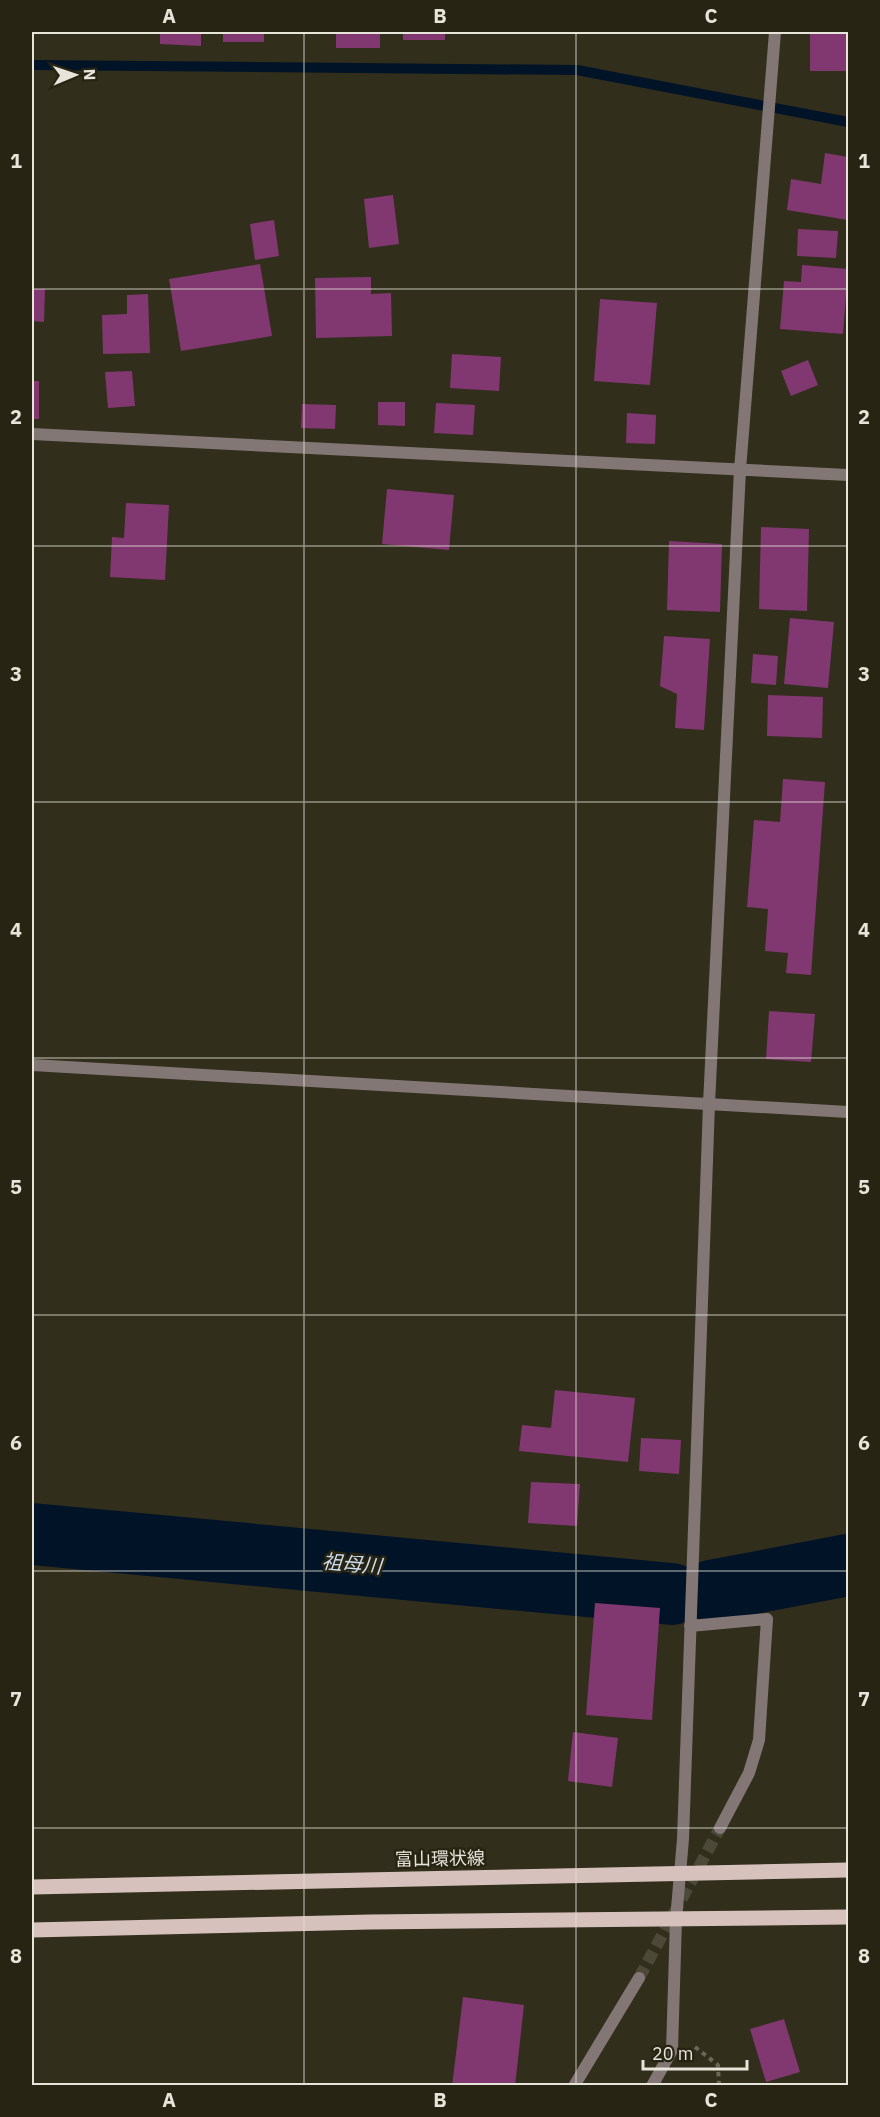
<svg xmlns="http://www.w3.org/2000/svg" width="880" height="2117" font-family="'IBM Plex Sans','Noto Sans JP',sans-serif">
<rect width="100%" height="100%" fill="#312e1c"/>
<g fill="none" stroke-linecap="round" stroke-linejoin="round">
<path stroke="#001327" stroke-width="10" d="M32 65 577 70 848 122"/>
<path stroke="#001327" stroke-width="62" d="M32 1534 672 1594
M711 1591 848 1565"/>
</g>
<path fill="#813870" d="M160 32H201V46L160 44Z
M223 32H264V42H223Z
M336 32H380V48H336Z
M403 32H445V40H403Z
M810 34H848V71H810Z
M825 153 848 157V220L787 210 791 179 821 184Z
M393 195 399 244 369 248 364 199Z
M274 220 279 256 255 260 250 224Z
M798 229 838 231 836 258 797 256Z
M260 264 272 336 181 351 169 279Z
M802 265 848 269 843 334 780 329 784 281 801 282Z
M371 277V294L391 293 392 336 316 338 315 278Z
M32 289H45L44 322 32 321Z
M148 294 150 353 103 354 102 315 127 314V295Z
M600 299 657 303 650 385 594 381Z
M452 354 501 357 499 391 450 388Z
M808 360 818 385 791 396 781 371Z
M132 371 135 406 108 408 105 372Z
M32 381H39V419H32Z
M378 402H405V426L378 425Z
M436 403 475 405 473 435 434 433Z
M302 404 336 405 335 429 301 428Z
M627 413 656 415 655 444 626 443Z
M387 489 454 495 449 550 382 544Z
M126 503 169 505 165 580 110 577 112 537 124 538Z
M761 527 809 529 807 611 759 609Z
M669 541 722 544 720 612 667 610Z
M790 618 834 622 828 688 784 684Z
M664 636 710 639 704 730 675 728 677 694 660 686Z
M753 654 778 656 776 685 751 683Z
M768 695 823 697 822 738 767 736Z
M783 779 825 782 811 975 786 973 788 953 765 951 768 909 747 907 754 820 780 822Z
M769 1011 815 1014 811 1062 766 1059Z
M555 1390 635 1398 628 1462 519 1451 522 1425 551 1428Z
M641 1438 681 1440 679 1474 639 1471Z
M531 1482 580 1484 577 1526 528 1523Z
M595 1603 660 1608 652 1720 586 1715Z
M573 1732 618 1738 612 1787 568 1781Z
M463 1997 524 2005 515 2086H452Z
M784 2019 800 2072 766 2082 750 2029Z"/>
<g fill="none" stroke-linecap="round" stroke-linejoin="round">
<path stroke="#4c4938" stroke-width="12" stroke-dasharray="12 6" stroke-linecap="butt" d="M639 1978 720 1828"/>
<path stroke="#6a6757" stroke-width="4" stroke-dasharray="4.5 4.5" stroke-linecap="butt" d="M695 2047 718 2065 719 2086"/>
<path stroke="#827775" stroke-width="12" d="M32 434 848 475
M32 1065 848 1112
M690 1626 767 1619 759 1740 749 1773 720 1828
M574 2086 639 1978
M652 2086 672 2050 676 1920 683 1839 709 1104 740 470 775 32"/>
<path stroke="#d7c1bd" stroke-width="15" d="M32 1887 848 1870
M32 1930 370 1922 848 1917"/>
</g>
<path fill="none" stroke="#e7e4d9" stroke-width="1.5" stroke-opacity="0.55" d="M304 32V2086M576 32V2086M32 289H848M32 546H848M32 802H848M32 1058H848M32 1315H848M32 1571H848M32 1828H848"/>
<g text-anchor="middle" stroke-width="5" stroke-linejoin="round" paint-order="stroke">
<g font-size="18" fill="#e7e4d9" stroke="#282413">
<text transform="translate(440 1859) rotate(-1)" y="6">富山環状線</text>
</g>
<g font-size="20" font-style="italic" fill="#cddef0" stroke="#282413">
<text transform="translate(352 1564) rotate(5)" y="7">祖母川</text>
</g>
</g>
<rect width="880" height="2117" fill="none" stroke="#282413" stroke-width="66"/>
<g transform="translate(75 75) rotate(88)" stroke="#282413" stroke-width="4.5" paint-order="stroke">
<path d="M0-4.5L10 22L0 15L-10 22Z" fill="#e7e4d9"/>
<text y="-9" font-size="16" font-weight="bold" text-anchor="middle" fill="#e7e4d9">N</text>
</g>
<path d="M643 2060v9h104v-9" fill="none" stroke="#e7e4d9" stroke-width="3"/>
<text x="652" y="2060" font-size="18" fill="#e7e4d9" stroke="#282413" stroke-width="4.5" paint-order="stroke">20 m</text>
<rect x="33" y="33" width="814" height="2051" fill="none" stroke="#e7e4d9" stroke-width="2"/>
<g font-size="20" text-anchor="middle" font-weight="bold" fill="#e7e4d9">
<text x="169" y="23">A</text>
<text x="440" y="23">B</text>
<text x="711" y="23">C</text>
<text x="16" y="168">1</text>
<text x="864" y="168">1</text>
<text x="16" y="424">2</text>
<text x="864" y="424">2</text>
<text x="16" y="681">3</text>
<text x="864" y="681">3</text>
<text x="16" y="937">4</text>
<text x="864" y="937">4</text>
<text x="16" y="1194">5</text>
<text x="864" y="1194">5</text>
<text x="16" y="1450">6</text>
<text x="864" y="1450">6</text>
<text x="16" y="1706">7</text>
<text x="864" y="1706">7</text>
<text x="16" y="1963">8</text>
<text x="864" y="1963">8</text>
<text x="169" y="2107">A</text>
<text x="440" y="2107">B</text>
<text x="711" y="2107">C</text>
</g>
</svg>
